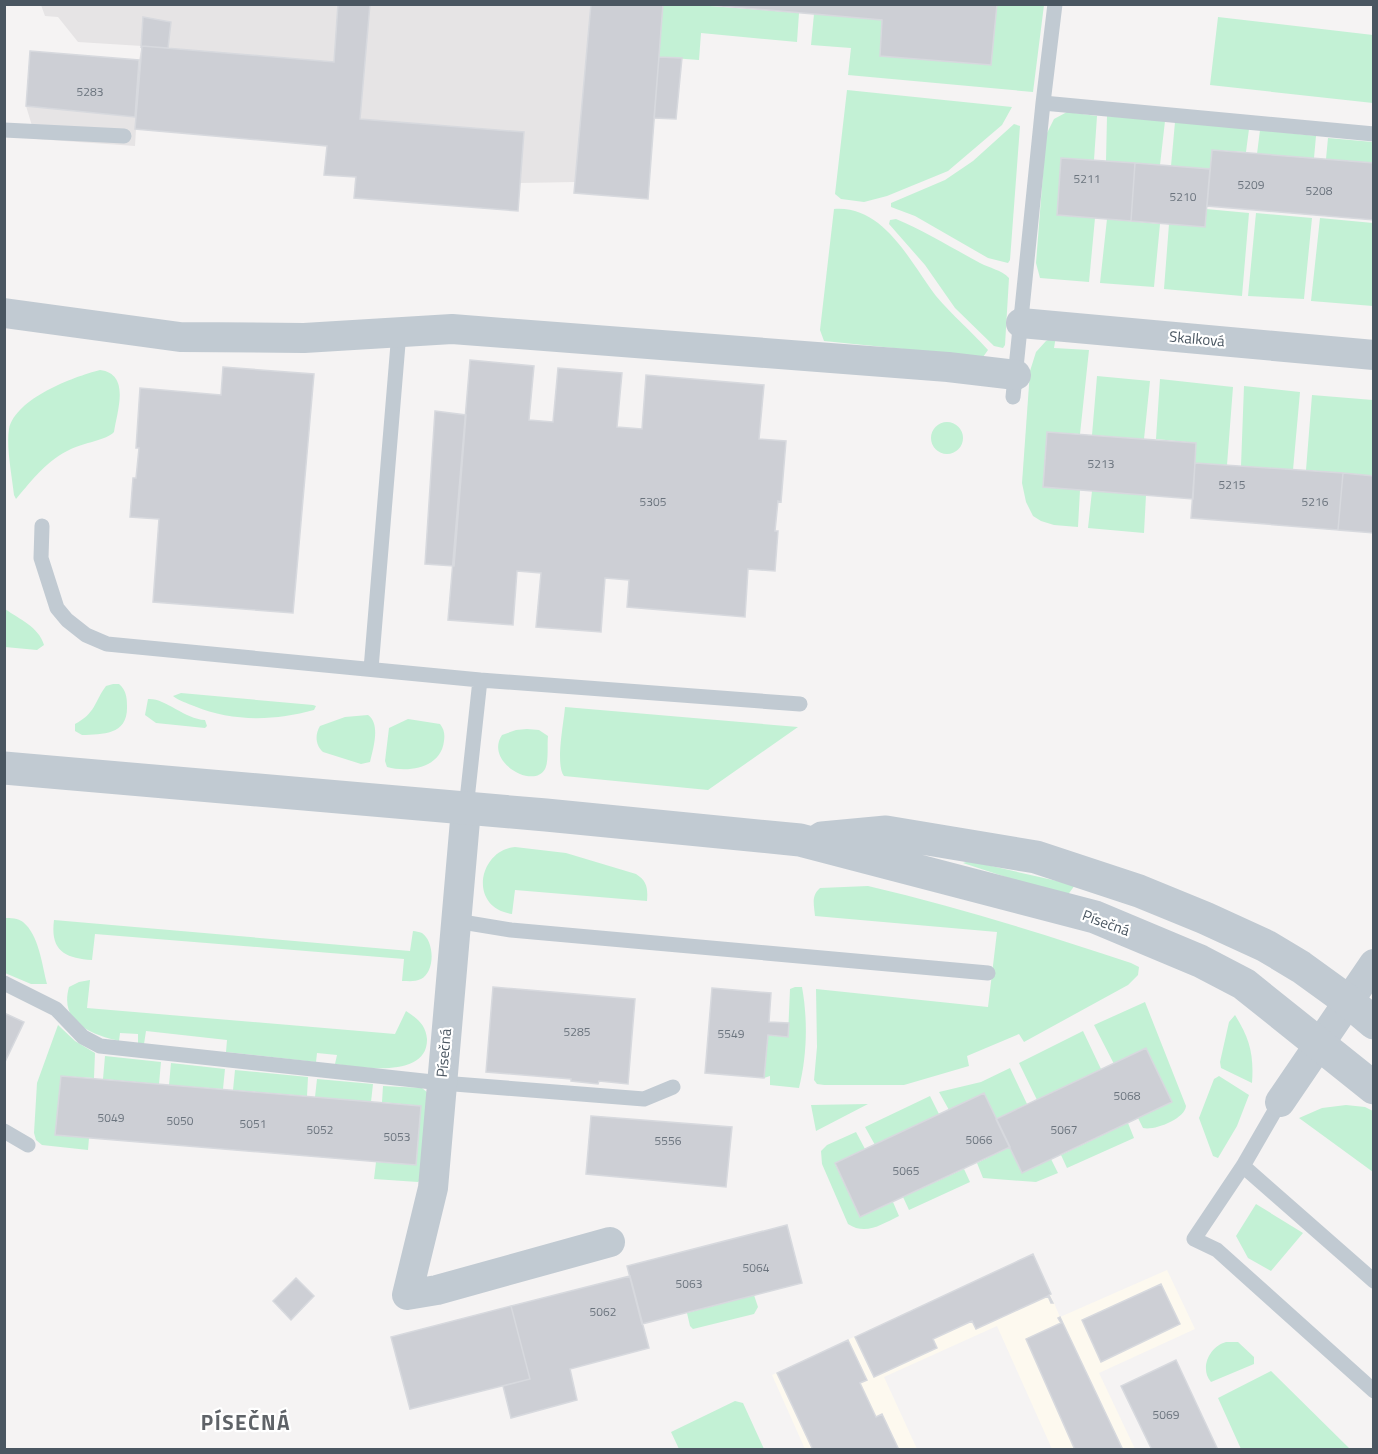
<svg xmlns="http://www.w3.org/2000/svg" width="1378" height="1454" font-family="'Titillium Web',sans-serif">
<rect width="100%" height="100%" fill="#f5f3f3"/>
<path fill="#fdf9ef" d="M1033 1254 1060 1317 1167 1270 1195 1329 1099 1373 1135 1449H1052L997 1326 884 1377 917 1449H805L772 1375Z"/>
<path fill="#e6e4e5" d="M41 5H663L659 57 682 58 676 119 654 118 648 199 574 193 575 182 520 183 354 198 355 177 324 175 327 146 136 129 135 146 36 139 26 106 30 51 139 60 142 46 78 42 58 17 45 16Z"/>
<path fill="#c3f1d5" d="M663 5H698L799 13 797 42 701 33 699 60 659 57Z
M997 5H1044L1033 92 848 75 851 48 811 45 814 14 882 20 991 65Z
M1218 17 1373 35V103L1210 85Z
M847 90 1012 107 1002 125 948 171 887 196 864 202 841 199 835 194Z
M1067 112 1097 116 1094 160 1061 158 1057 215 1095 218 1089 282 1040 278 1036 263 1046 135 1054 119Z
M1107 116 1165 121 1160 165 1106 161Z
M1175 122 1249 129 1246 152 1212 150 1210 169 1171 166Z
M1014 124 1020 126 1010 260 1008 263 988 258 915 216 891 207V203L945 180 973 161Z
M1260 130 1316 136 1314 158 1257 154Z
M1328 138 1373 142V163L1326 159Z
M834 209C884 205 910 262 936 296 952 315 971 331 988 350L983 357 824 341 820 330Z
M1206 209 1249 213 1242 296 1164 289 1169 224 1205 227Z
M1256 213 1312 218 1304 299 1248 296Z
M1320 218 1373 223V306L1311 301Z
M896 219C925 231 952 248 980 263 989 268 1002 270 1009 278L1005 345 1003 348 994 346 955 308 925 265 889 224 890 220Z
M1107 219 1160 224 1154 287 1100 283Z
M1056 336 1054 348 1089 350 1080 434 1047 432 1043 486 1080 490 1078 527 1054 525 1041 521 1033 516 1026 502 1022 483 1030 371 1036 352 1046 341Z
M100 370C131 374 117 411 114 432 107 440 83 443 71 449 47 460 33 479 16 499L14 495C12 476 6 447 9 429 16 398 73 377 100 370Z
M1097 376 1150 381 1144 439 1092 435Z
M1160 379 1233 387 1227 465 1195 463 1196 443 1156 439Z
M1244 386 1300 392 1293 470 1241 466Z
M1312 395 1373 400V476L1306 470Z
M931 438a16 16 0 1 1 32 0a16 16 0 1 1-32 0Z
M1092 491 1146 495 1144 533 1088 528Z
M5 609C19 619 39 627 44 645L37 650 5 647Z
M113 684H119C126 690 127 697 127 706 128 735 103 734 82 735L75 731V724C96 713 94 702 106 686Z
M181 693 313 705 316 706 314 710C274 721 233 722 194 706 187 703 179 701 173 696Z
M148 699C166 698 184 719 205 720L207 726 205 728 156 723 145 715Z
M565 707 798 727 708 790 564 776C555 765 564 722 565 707Z
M368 715C381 724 373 749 370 762L361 764 323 752C315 745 315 734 320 726L345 717Z
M408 719 440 724C444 729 445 734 444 741 441 768 409 773 387 767L385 761 389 728Z
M527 729 539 730 548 736C547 745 549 761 545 769 534 790 484 762 502 735L516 730Z
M515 847 566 853 636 874C647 881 648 888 647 901L515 890 512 914C467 907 479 850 515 847Z
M969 861 1075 885 1067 896 1055 893 963 863Z
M868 886C958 907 1043 934 1131 963L1139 967 1138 975 1128 985 1024 1042 1019 1034 967 1056 969 1066 904 1085H824L817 1084 814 1080 817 1047 816 989 988 1007 997 932 815 916C814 904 811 896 820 888Z
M4 918C11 918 18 918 23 922 39 935 42 965 47 984H31L5 973Z
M54 920 410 951 413 931C416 931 419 932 422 933 435 942 435 972 421 979 415 982 409 981 402 981L404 959 95 934 92 960C65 958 50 951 54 920Z
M90 980 87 1008 395 1034 406 1011C417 1018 426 1025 427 1039 428 1080 358 1067 335 1064L337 1055 317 1053 316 1062 226 1052 227 1040 146 1031 144 1044H138V1034L120 1033 119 1041C91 1034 59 1023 69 987L79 982Z
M795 987H802C808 1020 807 1056 799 1088L770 1085V1076L764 1078 768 1035 788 1036 790 989Z
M1145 1002 1186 1106C1185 1119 1154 1131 1143 1128L1138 1118 1172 1102 1114 1064 1094 1025Z
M1235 1015C1250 1039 1254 1055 1252 1083L1221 1068 1220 1062 1229 1022Z
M58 1025 75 1041 95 1053 94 1078 61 1076 55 1135 89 1138 88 1150 42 1145 36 1140 34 1133 37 1083Z
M1083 1031 1101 1069 1037 1100 1019 1063Z
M105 1056 161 1062 159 1084 103 1079Z
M171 1063 225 1069 223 1089 169 1085Z
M1010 1068 1027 1104 996 1119 984 1093 949 1110 939 1092 981 1082Z
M235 1070 308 1077 307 1096 233 1090Z
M1219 1076 1249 1095 1237 1126 1218 1158 1213 1156 1199 1118 1214 1079Z
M317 1079 373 1084 371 1102 315 1097Z
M383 1086 422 1088 428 1093 422 1179 418 1182 374 1179 376 1162 416 1165 421 1106 382 1102Z
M930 1096 939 1114 875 1145 865 1127Z
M868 1104 816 1131 811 1105Z
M1346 1105 1365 1107 1373 1111V1172L1299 1118 1322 1108Z
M1128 1123 1134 1138 1067 1168 1061 1155Z
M856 1132 865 1149 835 1164 860 1217 893 1202 899 1216C882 1224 866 1236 848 1224L822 1164 821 1151 827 1145Z
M1010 1147 1022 1173 1051 1159 1058 1173 1036 1182 983 1178 977 1163Z
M964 1169 970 1182 909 1210 903 1197Z
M1256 1204 1303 1233 1271 1271 1248 1258 1236 1236Z
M754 1295 758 1307 754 1314 693 1329 690 1326 687 1313Z
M1226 1342H1238L1254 1357V1364L1211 1382C1199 1368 1210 1346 1226 1342Z
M1271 1371 1350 1449H1241L1218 1398Z
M735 1401 743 1403 764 1449H679L671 1432Z"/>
<path fill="#cdcfd5" stroke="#d7d9de" stroke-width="1.5" d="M338 4H370L360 119 524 132 518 211 354 198 356 177 324 175 327 146 135 129 142 46 334 62Z
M591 4H663L648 199 574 193Z
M698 4H997L991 65 880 56 882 20Z
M143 17 171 22 168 48 142 46 141 48Z
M30 51 139 60 135 117 26 106Z
M659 57 682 58 676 119 654 118Z
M1212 150 1374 163V220L1207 206Z
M1061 158 1135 163 1131 221 1057 215Z
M1135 163 1210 169 1205 227 1131 221Z
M470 360 534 366 529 420 553 422 558 368 622 373 617 427 642 429 646 375 764 385 759 439 786 441 781 502 778 501 775 531H778L775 571 748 569 745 617 627 607 629 580 605 578 601 632 536 627 541 573 517 571 513 625 448 620Z
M223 367 314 374 293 613 153 602 159 519 130 517 133 478H136L139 448H136L140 388 221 395Z
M435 411 466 415 454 566 425 564Z
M1047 432 1196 443 1193 499 1043 487Z
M1195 463 1343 473 1338 530 1191 518Z
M1343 473 1374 476V533L1338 530Z
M493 987 635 999 628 1084 599 1081 598 1084 571 1081V1079L486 1072Z
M712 988 771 993 769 1022 789 1023 788 1037 768 1035 764 1078 705 1073Z
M4 1013 24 1022 4 1064Z
M1146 1048 1172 1102 1022 1173 996 1119Z
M61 1076 421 1106 416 1165 55 1135Z
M984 1093 1010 1147 860 1217 835 1163Z
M591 1116 732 1127 726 1187 586 1174Z
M787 1225 802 1283 642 1324 627 1266Z
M1033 1254 1051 1294 1049 1295 1053 1303H1051L1048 1296 976 1329 972 1321 933 1339 937 1348 874 1377 855 1337Z
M630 1276 649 1348 570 1369 577 1400 511 1418 503 1386 530 1379 511 1306Z
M296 1278 314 1296 291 1320 273 1301Z
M1161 1284 1180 1324 1101 1362 1082 1320Z
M511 1306 530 1379 410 1409 391 1337Z
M1060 1317 1123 1450H1075L1026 1339 1061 1323 1058 1318Z
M848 1340 867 1380 860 1383 876 1417 882 1414 899 1450H813L777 1373Z
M1176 1360 1218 1450H1152L1121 1386Z"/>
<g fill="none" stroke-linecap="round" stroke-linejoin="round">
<path stroke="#c1cad2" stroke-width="15" d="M1043 103 1374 134
M4 130 124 136
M1013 397 1043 103 1055 4
M42 526 41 558 57 608 67 620 86 635 107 644 480 680 466 809
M371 669 399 332
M480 680 800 704
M456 921 511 930 988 973
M4 983 56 1009 83 1037 100 1046 442 1083 644 1099 673 1087
M1280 1102 1243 1166 1194 1239 1217 1250 1374 1391
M4 1131 28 1145
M1243 1166 1374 1281"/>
<path stroke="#c1cad2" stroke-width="30" d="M4 313 180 337 304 338 452 329 948 367 1016 375
M1021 323 1374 355
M466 809 433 1188 407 1295 437 1290 610 1242
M1280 1102 1374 964"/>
<path stroke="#c1cad2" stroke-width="33" d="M4 768 546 815 800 840 1095 917 1200 961 1244 984 1374 1088
M822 838 886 832 1036 857 1139 891 1205 918 1266 946 1301 967 1348 1001 1374 1023"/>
</g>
<g text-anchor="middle" stroke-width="4.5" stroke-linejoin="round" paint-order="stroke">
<g font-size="12" fill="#6b747e">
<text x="90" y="96">5283</text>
<text x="1087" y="183">5211</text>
<text x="1251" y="189">5209</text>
<text x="1319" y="195">5208</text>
<text x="1183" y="201">5210</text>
<text x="1101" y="468">5213</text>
<text x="1232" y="489">5215</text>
<text x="653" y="506">5305</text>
<text x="1315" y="506">5216</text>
<text x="577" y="1036">5285</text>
<text x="731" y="1038">5549</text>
<text x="1127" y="1100">5068</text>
<text x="111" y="1122">5049</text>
<text x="180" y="1125">5050</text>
<text x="253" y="1128">5051</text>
<text x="320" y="1134">5052</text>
<text x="1064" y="1134">5067</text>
<text x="397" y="1141">5053</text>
<text x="979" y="1144">5066</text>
<text x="668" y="1145">5556</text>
<text x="906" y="1175">5065</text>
<text x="756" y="1272">5064</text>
<text x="689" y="1288">5063</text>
<text x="603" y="1316">5062</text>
<text x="1166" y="1419">5069</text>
</g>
<g font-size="15" fill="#4a5661" stroke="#fff">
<text transform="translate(1197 339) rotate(5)" y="5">Skalková</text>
<text transform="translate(1106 923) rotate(20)" y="5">Písečná</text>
<text transform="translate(444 1053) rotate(-85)" y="5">Písečná</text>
</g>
<g font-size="21" font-weight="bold" letter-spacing="1.5" fill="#5f6368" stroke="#fff">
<text x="246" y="1430">PÍSEČNÁ</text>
</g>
</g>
<rect width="1378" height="1454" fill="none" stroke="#4a5661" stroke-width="12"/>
</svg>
